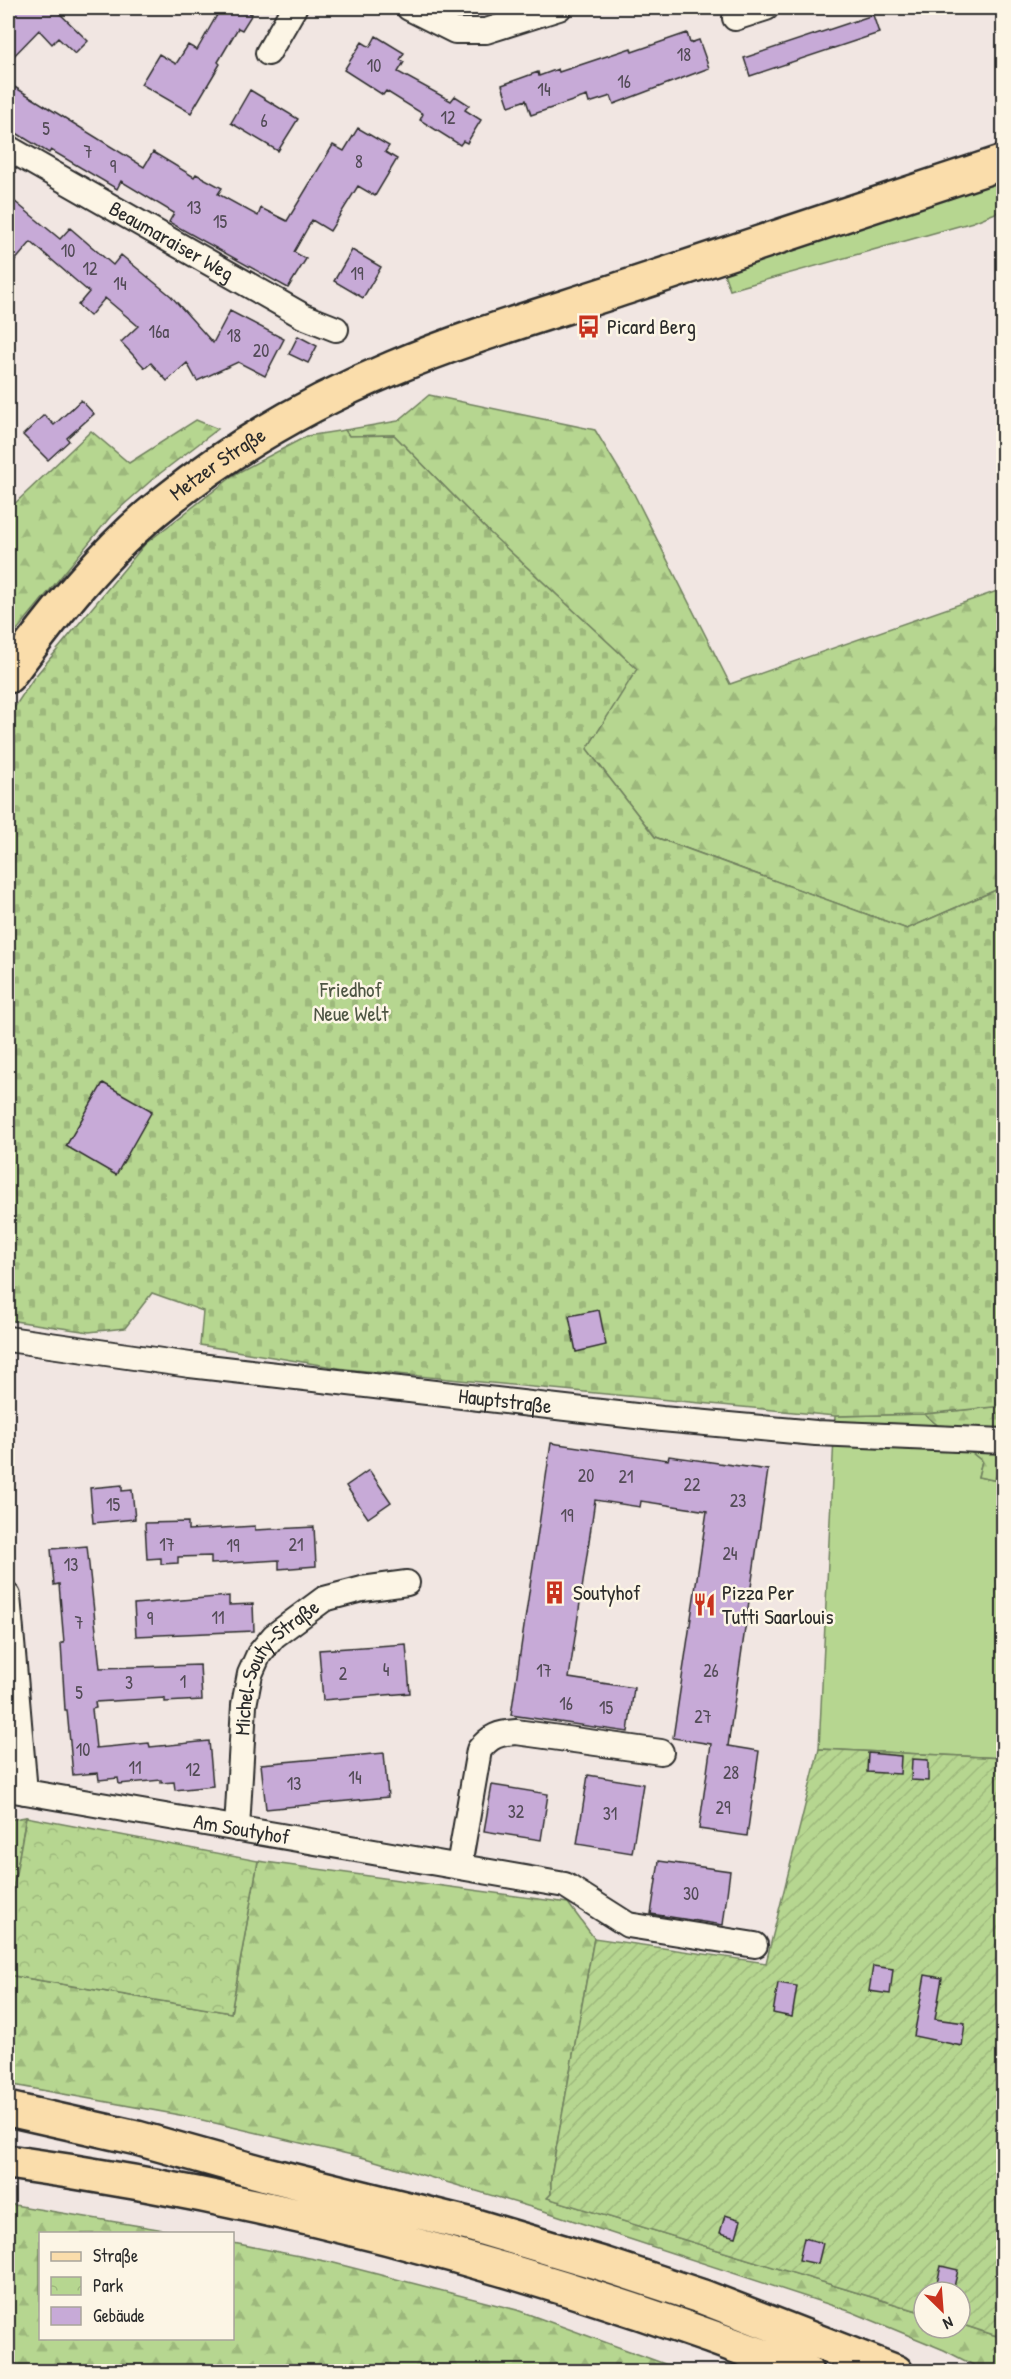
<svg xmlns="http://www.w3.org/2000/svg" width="1011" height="2379" font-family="'Patrick Hand',sans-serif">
<defs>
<pattern id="forest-firs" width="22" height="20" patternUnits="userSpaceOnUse" patternTransform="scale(1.5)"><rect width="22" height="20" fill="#b6d690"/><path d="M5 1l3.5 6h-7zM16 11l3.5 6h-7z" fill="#9db87c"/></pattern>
<pattern id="cemetery-stones" width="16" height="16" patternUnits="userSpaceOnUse" patternTransform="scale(1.5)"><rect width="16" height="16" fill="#b6d690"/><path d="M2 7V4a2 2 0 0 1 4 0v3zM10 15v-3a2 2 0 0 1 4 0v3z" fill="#9db87c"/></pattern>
<pattern id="park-crowns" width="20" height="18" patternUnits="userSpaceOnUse" patternTransform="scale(1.5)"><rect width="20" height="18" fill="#b6d690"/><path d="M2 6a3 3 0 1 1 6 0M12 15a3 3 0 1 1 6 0" fill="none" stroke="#9db87c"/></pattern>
<pattern id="garden-furrows" width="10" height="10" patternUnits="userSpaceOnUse" patternTransform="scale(1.5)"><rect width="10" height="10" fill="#b6d690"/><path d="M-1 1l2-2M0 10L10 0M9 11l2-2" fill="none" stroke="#9db87c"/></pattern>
</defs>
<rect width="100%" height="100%" fill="#f1e6e2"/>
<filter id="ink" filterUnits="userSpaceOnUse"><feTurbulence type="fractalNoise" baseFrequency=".0167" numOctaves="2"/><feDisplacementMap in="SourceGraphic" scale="12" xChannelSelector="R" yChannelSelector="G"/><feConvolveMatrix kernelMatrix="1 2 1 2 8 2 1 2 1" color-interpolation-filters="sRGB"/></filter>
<g filter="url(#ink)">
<path fill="#b6d690" stroke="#70805e" stroke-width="1.5" d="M1003 174V210L973 222 730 290 722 268Z
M924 1414 982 1461 978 1477 1003 1482V1758L819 1749 835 1416Z"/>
<path fill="url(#forest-firs)" stroke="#70805e" stroke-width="1.5" d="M429 395 595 430 634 494 730 684 1003 589V887L907 929 655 837 587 749 489 532 394 435 349 436 345 430 398 421Z
M196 420 218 429 154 478 111 516 8 641V510L91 431 129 463Z
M1003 1406V1482L978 1477 982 1461 924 1414Z
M26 1817 8 1919V1820Z
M258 1861 568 1903 594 1938 551 2177V2194L548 2198 924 2313V2328H960V2324L1003 2338V2371H985L944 2350 852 2312 544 2211 365 2158 185 2116 8 2084V1975L231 2013Z
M8 2204 182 2233 40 2234V2338H232L233 2243 330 2262 517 2310 684 2371H8Z"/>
<path fill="url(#cemetery-stones)" stroke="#70805e" stroke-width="1.5" d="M345 430 349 436 394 435 489 532 637 669 587 749 655 837 907 929 1003 887V1406L924 1414 835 1416 345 1369 200 1345 203 1311 152 1293 125 1328 89 1332 8 1320V717L33 679 145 544 237 473 307 436Z"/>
<path fill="url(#park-crowns)" stroke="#70805e" stroke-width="1.5" d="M26 1817 258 1861 231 2013 8 1975V1919Z"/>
<path fill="url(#garden-furrows)" stroke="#70805e" stroke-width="1.5" d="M819 1749 1003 1758V2338L960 2324V2292H924V2313L547 2198 551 2194V2177L594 1938 766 1963Z"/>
<path fill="#c7aad7" stroke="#2b2b2b" stroke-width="1.5" d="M8 8H54L88 41 75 54 58 38 52 44 39 30 8 62Z
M221 8H252L249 13 252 14 242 30 238 28 218 62 220 64 191 113 141 84 159 54 176 64 188 45 197 50Z
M873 15 879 33 750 76 744 58Z
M687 33 690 43 699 40 709 68 614 104 611 96 589 103 587 96 531 115 526 100 509 106 502 85 538 72 539 76 558 69 559 72 631 48 632 52Z
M376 36 404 53 400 60 404 62 398 72 451 101 455 96 469 105 465 110 481 120 467 143 463 141 460 145 420 120 423 114 386 91 383 95 344 70 362 42 370 47Z
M8 83 144 167 153 152 194 177 196 174 222 188 218 194 258 216 261 208 287 221 333 145 344 151 358 128 389 146 385 152 397 159 375 196 358 186 330 231 312 220 294 252 306 259 288 288 169 222 174 213 121 181 117 189 51 150 49 153 8 128Z
M250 90 298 119 278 151 231 123Z
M8 196 60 239 70 228 113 265 121 255 171 296 213 343 230 311 284 339 265 376 238 362 197 381 187 363 167 381 151 363 145 368 121 342 138 326 105 298 90 316 78 305 89 292 31 242 8 269Z
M352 250 381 267 363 298 334 281Z
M298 336 317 346 308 363 289 354Z
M81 400 94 414 67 438 69 441 48 460 23 435 44 415 54 425Z
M103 1083 152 1111 116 1175 66 1146Z
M599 1310 606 1345 576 1352 569 1316Z
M551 1443 668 1460 669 1456 768 1470 728 1746 759 1751 747 1836 699 1829 711 1744 673 1738 707 1511 641 1501 640 1507 595 1500 569 1678 634 1688 628 1732 511 1715Z
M369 1470 391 1502 368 1518 346 1486Z
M122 1485V1491L132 1490 135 1519 93 1523 90 1488Z
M188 1522V1530L255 1526V1530L314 1527 316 1566 279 1569V1560L211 1564V1556L178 1557V1563L161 1564V1558L147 1559 145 1523Z
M87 1546 100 1668 200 1665 202 1700 165 1702V1698L95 1702 96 1708 92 1709 96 1748 149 1743 150 1747 209 1741 213 1786 175 1790 174 1782 161 1783V1780L119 1784 118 1778 99 1780 98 1773 73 1775 67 1710H65L61 1643H64L59 1584 54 1585 51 1549Z
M229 1596V1605L253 1604 254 1631 136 1636 134 1604Z
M406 1644 410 1693 323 1700 319 1650Z
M384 1753 388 1797 266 1809 261 1764Z
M868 1753 901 1756 900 1774 867 1772Z
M912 1759 928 1760V1781L911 1780Z
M588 1775 643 1784 632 1853 577 1844Z
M492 1785 548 1794 541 1840 484 1831Z
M659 1861 730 1871 723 1925 651 1914Z
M873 1966 893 1969 890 1994 869 1991Z
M925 1975 942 1978 935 2019 965 2023 962 2046 914 2036Z
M778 1983 797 1986 792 2017 773 2013Z
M725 2215 741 2220 736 2237 720 2233Z
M804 2238 823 2243 818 2264 799 2260Z
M941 2266 958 2270 954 2287 937 2283Z"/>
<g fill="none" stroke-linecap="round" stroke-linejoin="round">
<defs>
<g id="street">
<path d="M409 8 455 31H486L559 8"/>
<path d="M735 18 766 8"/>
<path d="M268 53 294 8"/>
<path id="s1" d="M8 148 303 316 336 329"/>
<path id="s2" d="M8 1339 190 1365 662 1419 816 1433 1004 1441"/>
<path d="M8 1596 25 1792"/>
<path id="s3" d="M8 1789 565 1885 628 1925 755 1945"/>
<path id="s4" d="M237 1829 244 1705 250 1674 259 1654 274 1636 324 1599 362 1589 407 1583"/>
<path d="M459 1866 479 1750C490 1736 499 1733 516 1732L661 1752"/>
</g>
<g id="primary">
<path id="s5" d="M8 676C55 613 103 551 165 502 234 446 311 402 393 368 468 336 549 313 627 287 752 246 878 204 1004 162"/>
</g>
<path id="highway" d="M8 2109 137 2138 266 2174 472 2225 603 2264 703 2297 896 2372
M8 2162C281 2200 548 2273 806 2372"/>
</defs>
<use href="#street" stroke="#2b2b2b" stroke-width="28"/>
<use href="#primary" stroke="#2b2b2b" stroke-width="38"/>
<use href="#highway" stroke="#2b2b2b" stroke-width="38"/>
<use href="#street" stroke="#fcf5e5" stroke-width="24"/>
<use href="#primary" stroke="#faddab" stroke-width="33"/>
<use href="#highway" stroke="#faddab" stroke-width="33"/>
</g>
</g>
<defs>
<symbol id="bus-bare" viewBox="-9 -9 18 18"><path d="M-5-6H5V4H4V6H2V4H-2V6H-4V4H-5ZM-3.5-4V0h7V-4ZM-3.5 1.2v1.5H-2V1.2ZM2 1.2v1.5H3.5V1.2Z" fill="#c8321e" stroke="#fcf5e5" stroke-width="2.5" paint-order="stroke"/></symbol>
<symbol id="building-bare" viewBox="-9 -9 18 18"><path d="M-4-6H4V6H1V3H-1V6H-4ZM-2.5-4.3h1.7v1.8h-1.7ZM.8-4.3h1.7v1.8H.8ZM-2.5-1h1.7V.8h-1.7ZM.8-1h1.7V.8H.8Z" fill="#c8321e" stroke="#fcf5e5" stroke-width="2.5" paint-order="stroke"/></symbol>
<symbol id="restaurant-bare" viewBox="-9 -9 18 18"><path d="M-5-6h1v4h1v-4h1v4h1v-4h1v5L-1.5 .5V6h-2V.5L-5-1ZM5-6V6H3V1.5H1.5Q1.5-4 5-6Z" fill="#c8321e" stroke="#fcf5e5" stroke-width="2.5" paint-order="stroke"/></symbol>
</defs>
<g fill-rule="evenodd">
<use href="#bus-bare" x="572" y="310" width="33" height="33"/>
<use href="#building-bare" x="538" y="1576" width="33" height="33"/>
<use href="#restaurant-bare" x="688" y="1588" width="33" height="33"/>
</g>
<g text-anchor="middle" stroke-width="5" stroke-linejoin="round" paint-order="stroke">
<g font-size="18" fill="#524b56">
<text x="684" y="61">18</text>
<text x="374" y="72">10</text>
<text x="624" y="88">16</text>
<text x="544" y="96">14</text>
<text x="448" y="124">12</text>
<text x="264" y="127">6</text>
<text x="46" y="135">5</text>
<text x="88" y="158">7</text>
<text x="359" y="168">8</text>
<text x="113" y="173">9</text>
<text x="194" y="214">13</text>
<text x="220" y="228">15</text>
<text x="68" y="257">10</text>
<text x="90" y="275">12</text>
<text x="357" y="280">19</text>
<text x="120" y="290">14</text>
<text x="159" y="338">16a</text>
<text x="234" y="342">18</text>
<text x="261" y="357">20</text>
<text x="586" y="1482">20</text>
<text x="626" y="1483">21</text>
<text x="692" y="1491">22</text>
<text x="738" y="1507">23</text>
<text x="113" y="1511">15</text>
<text x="567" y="1522">19</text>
<text x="167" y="1551">17</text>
<text x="296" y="1551">21</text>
<text x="233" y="1552">19</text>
<text x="730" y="1560">24</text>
<text x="71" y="1571">13</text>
<text x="218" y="1624">11</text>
<text x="150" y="1625">9</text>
<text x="79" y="1629">7</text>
<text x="386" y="1676">4</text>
<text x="544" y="1677">17</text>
<text x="711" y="1677">26</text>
<text x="343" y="1680">2</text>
<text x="183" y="1688">1</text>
<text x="129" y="1689">3</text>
<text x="79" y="1699">5</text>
<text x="566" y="1710">16</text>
<text x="606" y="1714">15</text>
<text x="703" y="1723">27</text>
<text x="83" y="1756">10</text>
<text x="135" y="1774">11</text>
<text x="193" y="1776">12</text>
<text x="731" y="1779">28</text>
<text x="355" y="1784">14</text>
<text x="294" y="1790">13</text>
<text x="723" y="1814">29</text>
<text x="516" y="1818">32</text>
<text x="610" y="1820">31</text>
<text x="691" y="1900">30</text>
</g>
<g font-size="21" fill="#2b2b2b" stroke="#fcf5e5">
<text dy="7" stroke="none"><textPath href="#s1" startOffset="188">Beaumaraiser Weg</textPath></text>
<text dy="7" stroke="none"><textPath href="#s5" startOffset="300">Metzer Straße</textPath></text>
<text dy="7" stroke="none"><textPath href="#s2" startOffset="501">Hauptstraße</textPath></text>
<text dy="7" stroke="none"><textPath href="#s4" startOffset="174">Michel-Souty-Straße</textPath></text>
<text dy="7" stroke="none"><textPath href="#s3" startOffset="237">Am Soutyhof</textPath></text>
</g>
<g font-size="21" fill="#2b2b2b" stroke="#fcf5e5" text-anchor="start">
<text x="607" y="334">Picard Berg</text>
<text x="573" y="1600">Soutyhof</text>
<text x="722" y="1600">Pizza Per<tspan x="722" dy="24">Tutti Saarlouis</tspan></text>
</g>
<g font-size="21" fill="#4e5644" stroke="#fcf5e5">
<text x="351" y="997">Friedhof<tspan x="351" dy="24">Neue Welt</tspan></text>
</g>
</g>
<rect width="1011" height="2379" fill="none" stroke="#fcf5e5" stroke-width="30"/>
<rect x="15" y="15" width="981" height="2349" fill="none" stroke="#2b2b2b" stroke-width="2" filter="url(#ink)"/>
<rect x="39" y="2232" width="195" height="108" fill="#fcf5e5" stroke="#a8a49b" stroke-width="1.5"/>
<rect x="51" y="2252" width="30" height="9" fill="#faddab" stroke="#a8a49b" stroke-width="1.5"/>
<text x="93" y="2262" font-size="18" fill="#2b2b2b">Straße</text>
<rect x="51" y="2277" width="30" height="18" fill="url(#park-crowns)" stroke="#a8a49b" stroke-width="1.5"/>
<text x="93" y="2292" font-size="18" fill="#2b2b2b">Park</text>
<rect x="51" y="2307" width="30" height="18" fill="#c7aad7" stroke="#a8a49b" stroke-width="1.5"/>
<text x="93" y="2322" font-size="18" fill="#2b2b2b">Gebäude</text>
<g transform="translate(942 2310) rotate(155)"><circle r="28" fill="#fcf5e5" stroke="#a8a49b" stroke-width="1.5"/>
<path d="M0-4.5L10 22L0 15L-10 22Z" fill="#c8321e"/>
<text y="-9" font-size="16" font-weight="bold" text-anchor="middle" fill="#2b2b2b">N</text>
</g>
</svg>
